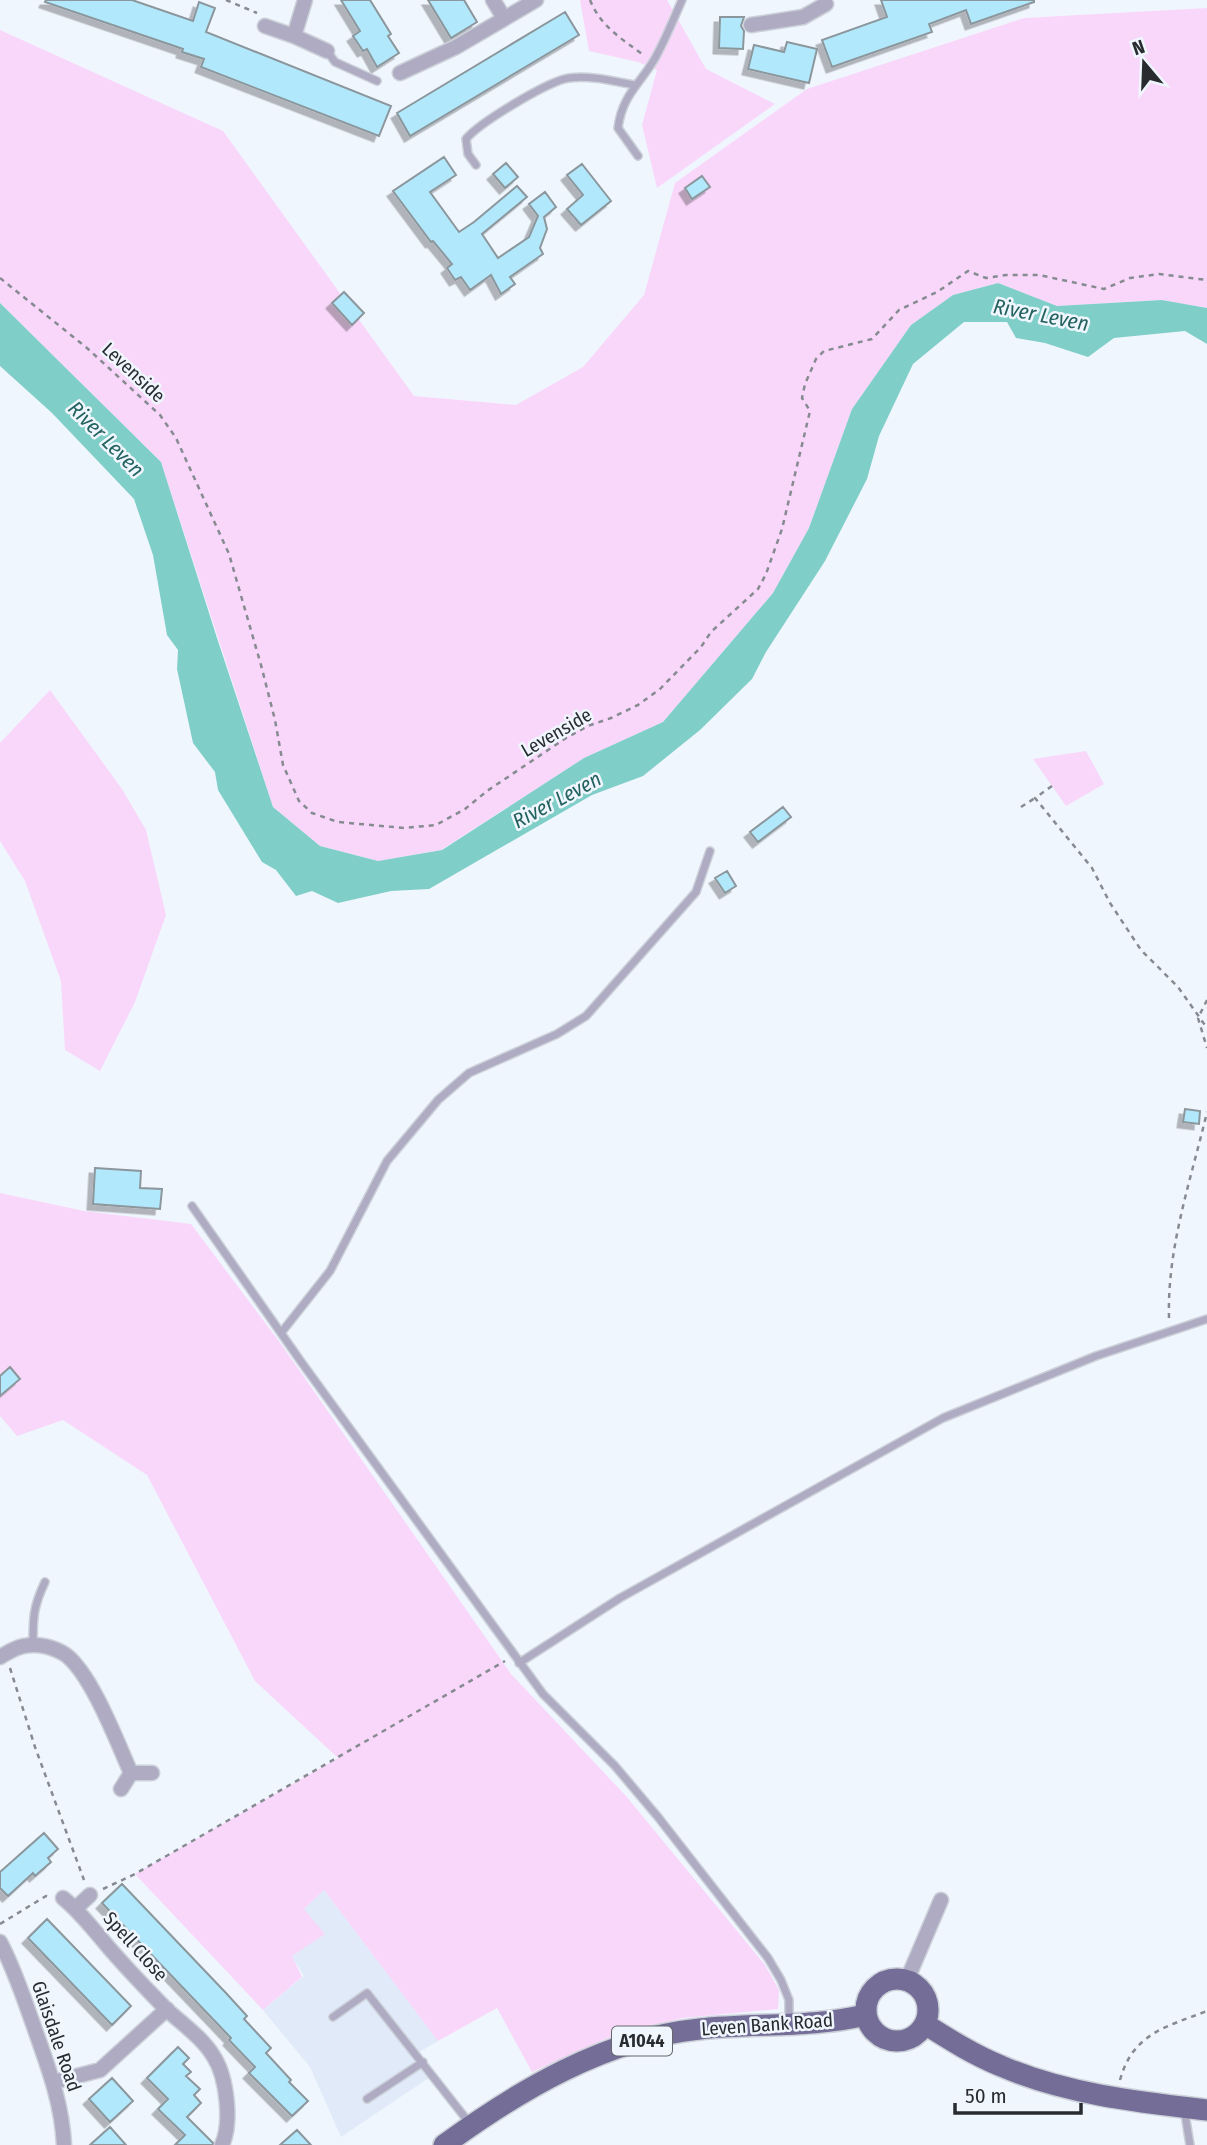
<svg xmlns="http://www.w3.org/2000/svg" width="1207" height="2145" font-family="'Fira Sans Condensed',sans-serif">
<defs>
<filter id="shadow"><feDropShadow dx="-5.5" dy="5.5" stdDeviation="0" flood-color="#0004"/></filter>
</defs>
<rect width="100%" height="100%" fill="#f0f6fe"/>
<path fill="#e0eaf8" d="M324 1890 438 2041 416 2054 433 2075 341 2137 310 2067 263 2010 304 1976 292 1957 304 1909Z"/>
<path fill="#f9d7fa" d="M580 0H667L706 69 775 104 657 188 642 125 657 70 638 62 589 51Z
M1207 8V308L1162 300 1057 306 998 283 953 295 911 325 852 409 809 528 773 593 663 722 584 758 441 850 378 861 320 846 273 807 161 462 0 303V30L223 131 414 396 516 405 583 367 644 295 675 183 807 89 1024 18Z
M50 690 122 789 146 830 166 915 135 1002 100 1071 65 1050 61 981 25 881 0 841V743Z
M1086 751 1104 784 1066 806 1033 759Z
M0 1193 84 1211 191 1224 281 1344 511 1674 626 1796 765 1965 779 1990 778 2009 683 2018 605 2039 532 2072 497 2008 438 2041 324 1890 304 1909 325 1934 292 1956 302 1977 263 2010 135 1874 338 1758 255 1681 147 1475 63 1420 17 1436 0 1416Z"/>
<path fill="#80cec8" d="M998 283 1057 306 1162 300 1207 308V344L1185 331 1114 338 1088 357 1045 343 1016 338 1007 322H964L913 364 879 436 867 479 825 561 766 652 752 679 700 730 643 776 592 795 429 889 391 891 338 903 312 891 296 896 276 870 262 862 218 790 215 772 193 743 177 669 178 650 167 635 153 555 134 499 52 413 0 366V303L161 462 217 638 273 807 320 846 378 861 442 850 584 758 663 722 773 593 809 528 852 409 911 325 953 295Z"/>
<path fill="#b2e8fc" stroke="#8b979c" stroke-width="2" filter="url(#shadow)" d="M46 0H132L193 21 199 2 215 8 206 32 391 106 379 136 201 67 204 59 182 52 183 49 45 2Z
M341 0H370L391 34 388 36 399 53 377 67 367 49 363 51 353 36 360 31Z
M428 0H464L477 22 451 38Z
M881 0H1034V2L971 24 966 10 929 24 932 32 832 67 822 40 887 17Z
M565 12 579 35 410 136 397 113Z
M720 17H744L741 26 744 31 743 49 719 48Z
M787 42 817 49 809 83 748 69 754 45 784 52Z
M444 157 456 175 430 192 459 232 474 222 517 186 527 197 482 234 498 258 529 237 538 216 529 204 545 192 556 207 544 217 547 229 540 248 543 254 510 277 515 284 501 294 491 275 470 290 461 277 455 280 447 268 452 264 433 241 431 242 393 191Z
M506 163 518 177 505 188 493 174Z
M582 164 611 201 581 225 567 209 583 195 567 175Z
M702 176 710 187 692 199 685 188Z
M344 292 364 313 352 325 332 303Z
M783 807 791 817 758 842 750 832Z
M727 871 736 886 725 893 715 878Z
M1185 1109 1200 1111 1199 1124 1183 1122Z
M95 1168 141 1171 140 1188 162 1189 160 1209 93 1204Z
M10 1367 20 1379 0 1396V1376Z
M44 1833 58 1849 48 1858 51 1862 35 1876 33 1873 8 1896 0 1888V1872Z
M122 1884 226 1993 247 2016 244 2019 271 2048 266 2053 291 2080 289 2082 308 2101 292 2116 249 2073 255 2067 229 2040 231 2038 102 1903Z
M47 1919 131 2006 112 2025 28 1938Z
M178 2047 189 2058 183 2064 191 2072 186 2076 200 2089 194 2095 201 2103 187 2117 213 2143V2145H175L185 2135 158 2109 168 2099 147 2078Z
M112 2078 133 2101 110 2122 89 2099Z
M110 2127 126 2145H90Z
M297 2130 311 2145H280Z"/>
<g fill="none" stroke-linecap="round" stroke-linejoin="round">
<defs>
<path id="service" d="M327 51 335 62 377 81
M638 156 618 128C622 96 639 85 654 60 665 41 673 20 682 0
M476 165 468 154 466 139C479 123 548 81 569 78 589 75 614 81 634 85
M192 1206 302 1363 543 1694 615 1766 658 1817 768 1958 781 1980 789 2000V2023
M281 1333 330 1271 387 1161 438 1100 469 1073 557 1034 586 1016 696 892 710 851
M33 1645C33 1618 33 1607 45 1582
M519 1663 620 1598 943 1418 1096 1356 1207 1319
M333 2017 367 1993 471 2125
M367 2099 423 2062
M1184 2108 1190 2145"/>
<path id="minor" d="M493 0 504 18
M751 25 803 17 826 4
M265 26 294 36 327 51
M294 36 305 0
M400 73 456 47 536 0
M0 1657C7 1653 16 1647 24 1646 38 1643 54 1647 66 1655 92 1675 117 1742 131 1773
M121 1789 131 1773H152
M63 1898C78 1910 88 1923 100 1937 120 1962 143 1985 165 2008 182 2024 202 2037 214 2057 227 2078 232 2123 222 2145
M76 1908 90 1895
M0 1942C14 1968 23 1996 33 2024 47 2064 62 2102 64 2145
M907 1980 941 1900
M54 2082 100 2070 167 2009"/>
<path id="primary" d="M866 2010a31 31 0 1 1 62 0a31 31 0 1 1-62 0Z
M925 2024C950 2040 974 2055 1001 2066 1065 2094 1138 2102 1207 2110
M444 2145C518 2091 606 2038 700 2029 754 2023 812 2028 865 2015"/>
</defs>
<use href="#service" stroke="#ccd1d9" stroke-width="10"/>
<use href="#minor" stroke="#ccd1d9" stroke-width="17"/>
<use href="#primary" stroke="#ccd1d9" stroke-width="24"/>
<path stroke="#868b91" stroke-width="2.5" stroke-dasharray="5 5" stroke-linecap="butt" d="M226 0 257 13
M590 0C601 27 622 39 645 56
M0 278 87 348 160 415 176 438 229 554 261 665 275 720 283 765 299 801 312 813 338 822 404 828 436 825 465 809 487 791 566 738 588 726 611 718 638 705 660 689 701 647 711 632 758 589 766 574 782 529 810 411 802 398 805 384 816 359 824 351 872 339 899 310 937 292 968 271 986 278 1006 275H1039L1104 289 1130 278 1159 274 1207 280
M1052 786 1035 798 1092 868 1110 903 1141 950 1178 987 1207 1028
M1021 807 1035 798
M1207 1000 1198 1018 1207 1048
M1169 1318C1167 1247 1191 1180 1207 1112
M10 1668 35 1747 84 1880
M103 1889 135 1874 505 1661
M0 1924 46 1896 50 1897
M1120 2080C1133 2033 1166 2027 1207 2011"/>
<use href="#service" stroke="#aeabc3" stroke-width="7"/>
<use href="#minor" stroke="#aeabc3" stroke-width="14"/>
<use href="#primary" stroke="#736d97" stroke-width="21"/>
</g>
<g text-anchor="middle" stroke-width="5" stroke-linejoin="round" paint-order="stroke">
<rect fill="#f0f6fe" stroke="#64686d" stroke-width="2" x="612" y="2026.5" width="60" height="29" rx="5"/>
<g font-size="18" font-weight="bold" fill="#282b2f">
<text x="642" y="2047">A1044</text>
</g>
<g font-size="19" fill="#282b2f" stroke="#f0f6fe">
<text transform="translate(134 372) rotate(43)" y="7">Levenside</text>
<text transform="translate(556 732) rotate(-30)" y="7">Levenside</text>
<text transform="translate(136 1946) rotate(48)" y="7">Spell Close</text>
<text transform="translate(767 2024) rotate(-4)" y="7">Leven Bank Road</text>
<text transform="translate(57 2036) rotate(71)" y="7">Glaisdale Road</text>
</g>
<g font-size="21" font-style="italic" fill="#23625e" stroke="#f0f6fe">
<text transform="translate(1041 315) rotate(11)" y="7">River Leven</text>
<text transform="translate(106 439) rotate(45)" y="7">River Leven</text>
<text transform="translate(557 800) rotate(-28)" y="7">River Leven</text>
</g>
</g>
<g transform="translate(1144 63) rotate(341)" stroke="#f0f6fe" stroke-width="5" paint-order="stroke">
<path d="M0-5L12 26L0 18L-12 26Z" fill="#282b2f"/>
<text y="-10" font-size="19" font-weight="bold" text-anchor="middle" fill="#282b2f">N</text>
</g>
<path d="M955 2103v10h126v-10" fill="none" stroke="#282b2f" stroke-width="3.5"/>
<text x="965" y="2103" font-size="21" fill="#282b2f" stroke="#f0f6fe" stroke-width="5" paint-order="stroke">50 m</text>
</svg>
